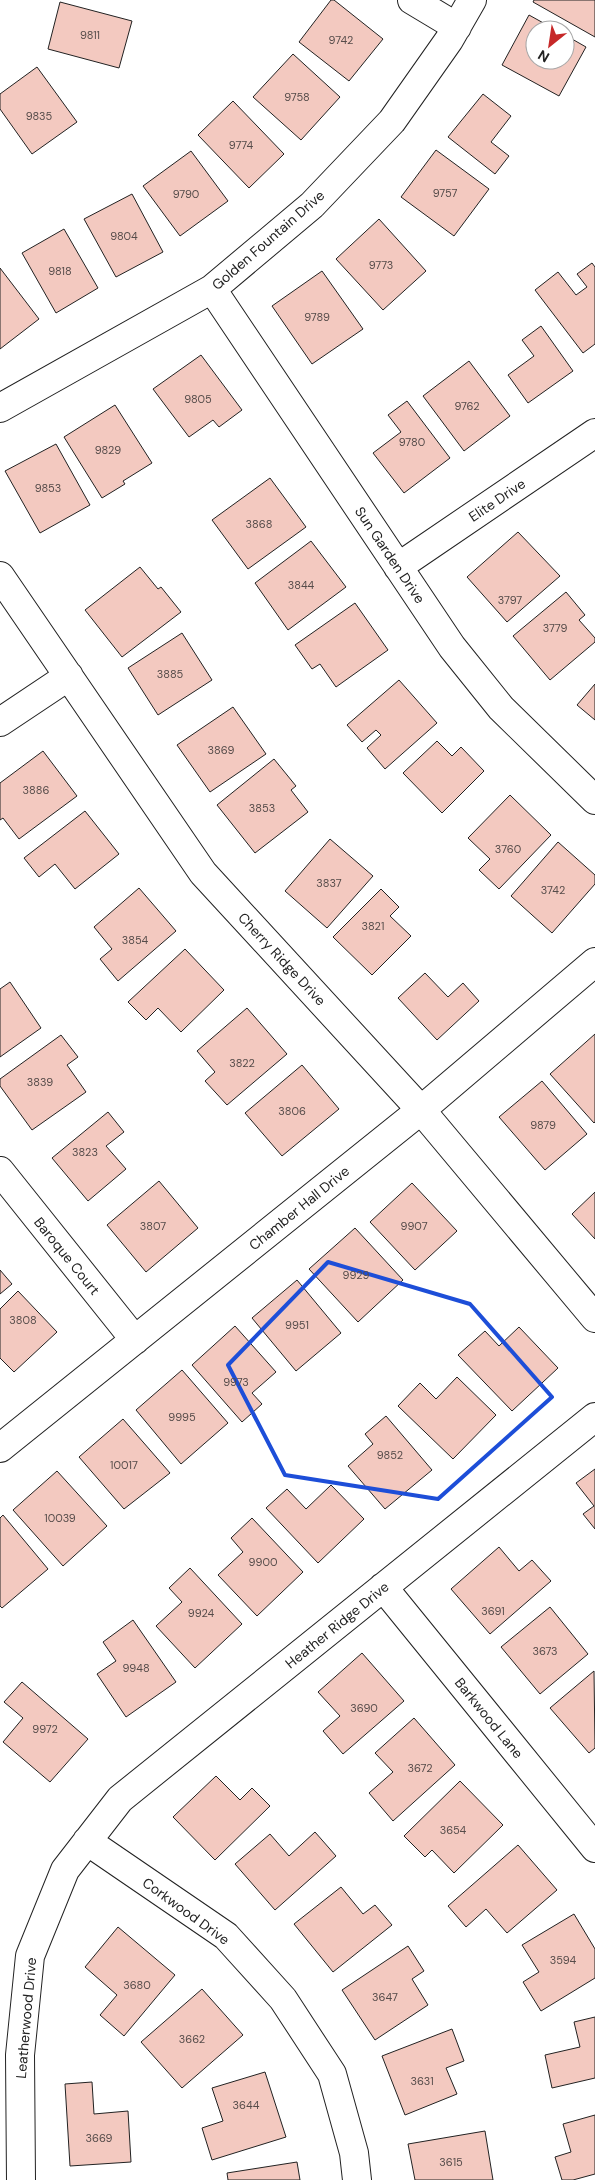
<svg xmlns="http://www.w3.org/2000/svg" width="595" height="2180" font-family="'DM Sans',sans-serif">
<rect width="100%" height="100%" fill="#fff"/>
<path fill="#f3c9c0" stroke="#222" d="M331 0H334L383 39 349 81 299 42Z
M534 0H595V37L533 2Z
M60 2 132 21 119 68 48 49Z
M529 15 556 30H535V60H565V35L586 47 559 96 502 65Z
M293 54 340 97 301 140 253 97Z
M37 67 77 122 32 154 0 109V94Z
M483 94 511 116 491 142 509 156 495 174 448 137Z
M233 101 284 154 249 188 198 135Z
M436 150 489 189 454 236 401 197Z
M191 151 228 201 180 236 143 186Z
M132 194 163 252 116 277 84 219Z
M379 219 426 271 383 310 336 259Z
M64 229 98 288 56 313 22 253Z
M592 263 595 267V344L583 353 535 290 558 272 576 295 587 287 577 274Z
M0 268 39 319 0 349Z
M322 271 363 329 312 364 272 306Z
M541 326 573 371 528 403 508 375 534 356 522 340Z
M201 355 242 410 219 427 213 420 189 437 153 389Z
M469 361 510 416 464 451 423 396Z
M407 401 450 458 404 493 373 453 401 432 388 415Z
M115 405 152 463 123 481 125 484 102 498 64 437Z
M56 444 90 505 40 533 5 471Z
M270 478 306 527 248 569 212 520Z
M518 532 560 576 507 622 467 577Z
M311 541 346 587 288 630 255 583Z
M140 567 158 589 161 587 181 612 122 657 85 610Z
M566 592 585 615 579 620 595 638V642L550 680 513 636Z
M355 603 388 650 336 687 320 664 312 669 295 645Z
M182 633 212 680 158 715 128 668Z
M399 680 437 723 385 769 367 748 381 735 376 730 362 742 347 725Z
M595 684V720L577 705Z
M233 707 266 754 210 792 177 745Z
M437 741 452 756 461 747 484 771 442 813 403 773Z
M43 751 77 796 19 839 3 818 0 820V783Z
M274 759 296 786 291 790 308 812 255 853 217 805Z
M510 795 551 835 499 889 479 870 490 859 468 838Z
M85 811 119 854 75 889 55 864 39 877 24 858Z
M330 839 373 876 327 928 285 891Z
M558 842 595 875V884L552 933 511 896Z
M139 888 176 931 118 981 100 959 112 949 94 927Z
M381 889 399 907 390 916 411 936 372 975 333 937Z
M185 949 224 990 181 1032 158 1008 146 1020 128 1002Z
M425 973 448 997 463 983 479 1001 437 1040 398 998Z
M10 982 41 1028 0 1057V989Z
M247 1008 287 1054 227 1105 205 1081 215 1072 197 1051Z
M595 1034V1122L594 1123 550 1074Z
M61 1035 78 1057 67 1065 86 1092 32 1130 0 1086V1079Z
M302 1065 339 1109 282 1156 245 1113Z
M542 1081 587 1134 545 1170 499 1117Z
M108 1112 124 1132 106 1146 126 1169 88 1201 52 1158Z
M159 1181 198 1228 146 1272 107 1225Z
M412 1183 457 1231 415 1270 370 1222Z
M595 1192V1239L572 1214Z
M355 1228 403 1280 358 1322 309 1269Z
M0 1270 12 1284 0 1294Z
M297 1280 341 1333 296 1371 252 1318Z
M18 1291 57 1332 14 1372 0 1358V1309Z
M235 1326 276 1372 252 1393 262 1404 242 1422 192 1365Z
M519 1327 558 1368 512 1411 458 1355 485 1331 499 1346Z
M182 1370 228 1423 181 1464 136 1410Z
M457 1377 496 1415 453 1459 398 1406 420 1383 436 1399Z
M386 1416 432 1470 385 1509 348 1466 373 1444 365 1434Z
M123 1419 170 1473 124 1509 79 1457Z
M595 1469V1529L583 1514 594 1506 576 1483Z
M57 1471 107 1526 63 1566 13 1510Z
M331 1485 364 1519 318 1563 266 1508 287 1489 306 1509Z
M3 1515 48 1569 2 1608 0 1606V1518Z
M252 1518 303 1572 257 1616 218 1575 243 1552 231 1538Z
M499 1547 519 1571 532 1560 551 1581 490 1634 451 1589Z
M190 1568 242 1624 195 1668 156 1626 182 1602 169 1588Z
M550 1607 588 1654 540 1694 501 1647Z
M133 1620 176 1682 126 1717 97 1674 116 1661 103 1642Z
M362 1653 404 1701 343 1754 323 1731 340 1716 318 1692Z
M594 1671 595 1748 589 1753 550 1708Z
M22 1682 88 1739 50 1782 3 1742 23 1718 4 1702Z
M414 1718 455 1765 393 1821 369 1793 393 1772 375 1753Z
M216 1776 240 1800 252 1788 270 1806 215 1860 173 1817Z
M460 1781 503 1825 454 1873 432 1850 425 1857 404 1836Z
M315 1832 336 1856 275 1910 235 1864 270 1834 289 1856Z
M518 1845 557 1890 507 1933 486 1909 466 1927 448 1906Z
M341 1887 363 1914 375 1905 392 1925 333 1972 294 1924Z
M574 1914 595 1949V1978L541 2011 523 1982 539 1972 522 1945Z
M118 1927 175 1975 124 2036 100 2015 117 1995 85 1967Z
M408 1946 424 1971 412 1979 428 2005 375 2040 342 1990Z
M202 1989 243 2035 182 2088 141 2042Z
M595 2017V2078L552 2088 545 2055 580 2047 574 2022Z
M452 2029 464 2061 446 2068 457 2094 405 2115 382 2056Z
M265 2072 286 2137 212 2160 202 2128 223 2121 212 2088Z
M92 2082 94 2114 128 2111 131 2162 70 2166 65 2084Z
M595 2115V2174L573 2180H562L555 2157 571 2152 563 2124Z
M485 2131 493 2180H415L408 2144Z
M297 2162 300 2180H228L227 2173Z"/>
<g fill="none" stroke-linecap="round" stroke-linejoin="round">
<defs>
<path id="minor" d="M412 0 457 27
M212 289 452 647 501 708 595 800
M0 408 212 289 312 205 392 121 449 40 472 0
M398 567 595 433
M0 576 203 873 421 1110 595 1318
M0 722 69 676
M0 1171 135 1340
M0 1448 421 1110 595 962
M383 1587 595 1848
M87 1841 226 1936 283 1999 332 2074 354 2153 357 2180
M21 2180 20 2055 30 1956 65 1870 120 1799 595 1417"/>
</defs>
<use href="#minor" stroke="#222" stroke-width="30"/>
<use href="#minor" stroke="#fff" stroke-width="28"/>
</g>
<path fill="none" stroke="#1d4ed8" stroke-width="4" stroke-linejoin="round" d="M328 1262 470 1304 552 1397 438 1499 285 1475 228 1365Z"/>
<g text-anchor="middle" stroke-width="4" stroke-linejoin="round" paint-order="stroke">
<g font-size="11" fill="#564c4a">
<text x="90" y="39">9811</text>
<text x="341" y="44">9742</text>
<text x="297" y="101">9758</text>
<text x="39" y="120">9835</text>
<text x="241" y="149">9774</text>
<text x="445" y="197">9757</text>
<text x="186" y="198">9790</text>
<text x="124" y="240">9804</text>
<text x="381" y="269">9773</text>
<text x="60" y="275">9818</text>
<text x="317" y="321">9789</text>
<text x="198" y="403">9805</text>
<text x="467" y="410">9762</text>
<text x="412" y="446">9780</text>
<text x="108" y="454">9829</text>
<text x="48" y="492">9853</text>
<text x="259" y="528">3868</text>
<text x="301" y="589">3844</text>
<text x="510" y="604">3797</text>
<text x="555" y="632">3779</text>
<text x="170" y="678">3885</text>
<text x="221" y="754">3869</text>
<text x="36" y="794">3886</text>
<text x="262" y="812">3853</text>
<text x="508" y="853">3760</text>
<text x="329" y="887">3837</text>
<text x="553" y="894">3742</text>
<text x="373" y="930">3821</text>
<text x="135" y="944">3854</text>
<text x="242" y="1067">3822</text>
<text x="40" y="1086">3839</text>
<text x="292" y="1115">3806</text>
<text x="543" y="1129">9879</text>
<text x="85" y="1156">3823</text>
<text x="153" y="1230">3807</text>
<text x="414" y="1230">9907</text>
<text x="356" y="1279">9929</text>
<text x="23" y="1324">3808</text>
<text x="297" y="1329">9951</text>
<text x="236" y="1386">9973</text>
<text x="182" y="1421">9995</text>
<text x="390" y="1459">9852</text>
<text x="124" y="1469">10017</text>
<text x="60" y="1522">10039</text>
<text x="263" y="1566">9900</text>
<text x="493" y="1615">3691</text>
<text x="201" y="1617">9924</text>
<text x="545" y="1655">3673</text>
<text x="136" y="1672">9948</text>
<text x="364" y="1712">3690</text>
<text x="45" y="1733">9972</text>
<text x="420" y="1772">3672</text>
<text x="453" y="1834">3654</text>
<text x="563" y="1964">3594</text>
<text x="137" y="1989">3680</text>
<text x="385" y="2001">3647</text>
<text x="192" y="2043">3662</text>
<text x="422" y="2085">3631</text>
<text x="246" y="2109">3644</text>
<text x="99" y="2142">3669</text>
<text x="451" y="2166">3615</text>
</g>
<g font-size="14" fill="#222" stroke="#fff">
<text transform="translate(268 240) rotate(-41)" y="5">Golden Fountain Drive</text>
<text transform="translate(497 500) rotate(-34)" y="5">Elite Drive</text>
<text transform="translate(390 555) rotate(56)" y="5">Sun Garden Drive</text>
<text transform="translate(282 959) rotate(47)" y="5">Cherry Ridge Drive</text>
<text transform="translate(299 1208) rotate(-39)" y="5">Chamber Hall Drive</text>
<text transform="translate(67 1256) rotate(51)" y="5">Baroque Court</text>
<text transform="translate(337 1625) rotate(-39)" y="5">Heather Ridge Drive</text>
<text transform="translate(489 1718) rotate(51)" y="5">Barkwood Lane</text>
<text transform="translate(186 1911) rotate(36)" y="5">Corkwood Drive</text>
<text transform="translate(26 2018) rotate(-85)" y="5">Leatherwood Drive</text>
</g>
</g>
<g transform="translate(550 45) rotate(210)"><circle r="24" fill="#ffffff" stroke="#a7a7a7"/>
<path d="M0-4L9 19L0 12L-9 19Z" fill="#c62828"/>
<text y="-8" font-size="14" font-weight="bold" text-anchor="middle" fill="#222222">N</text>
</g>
</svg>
